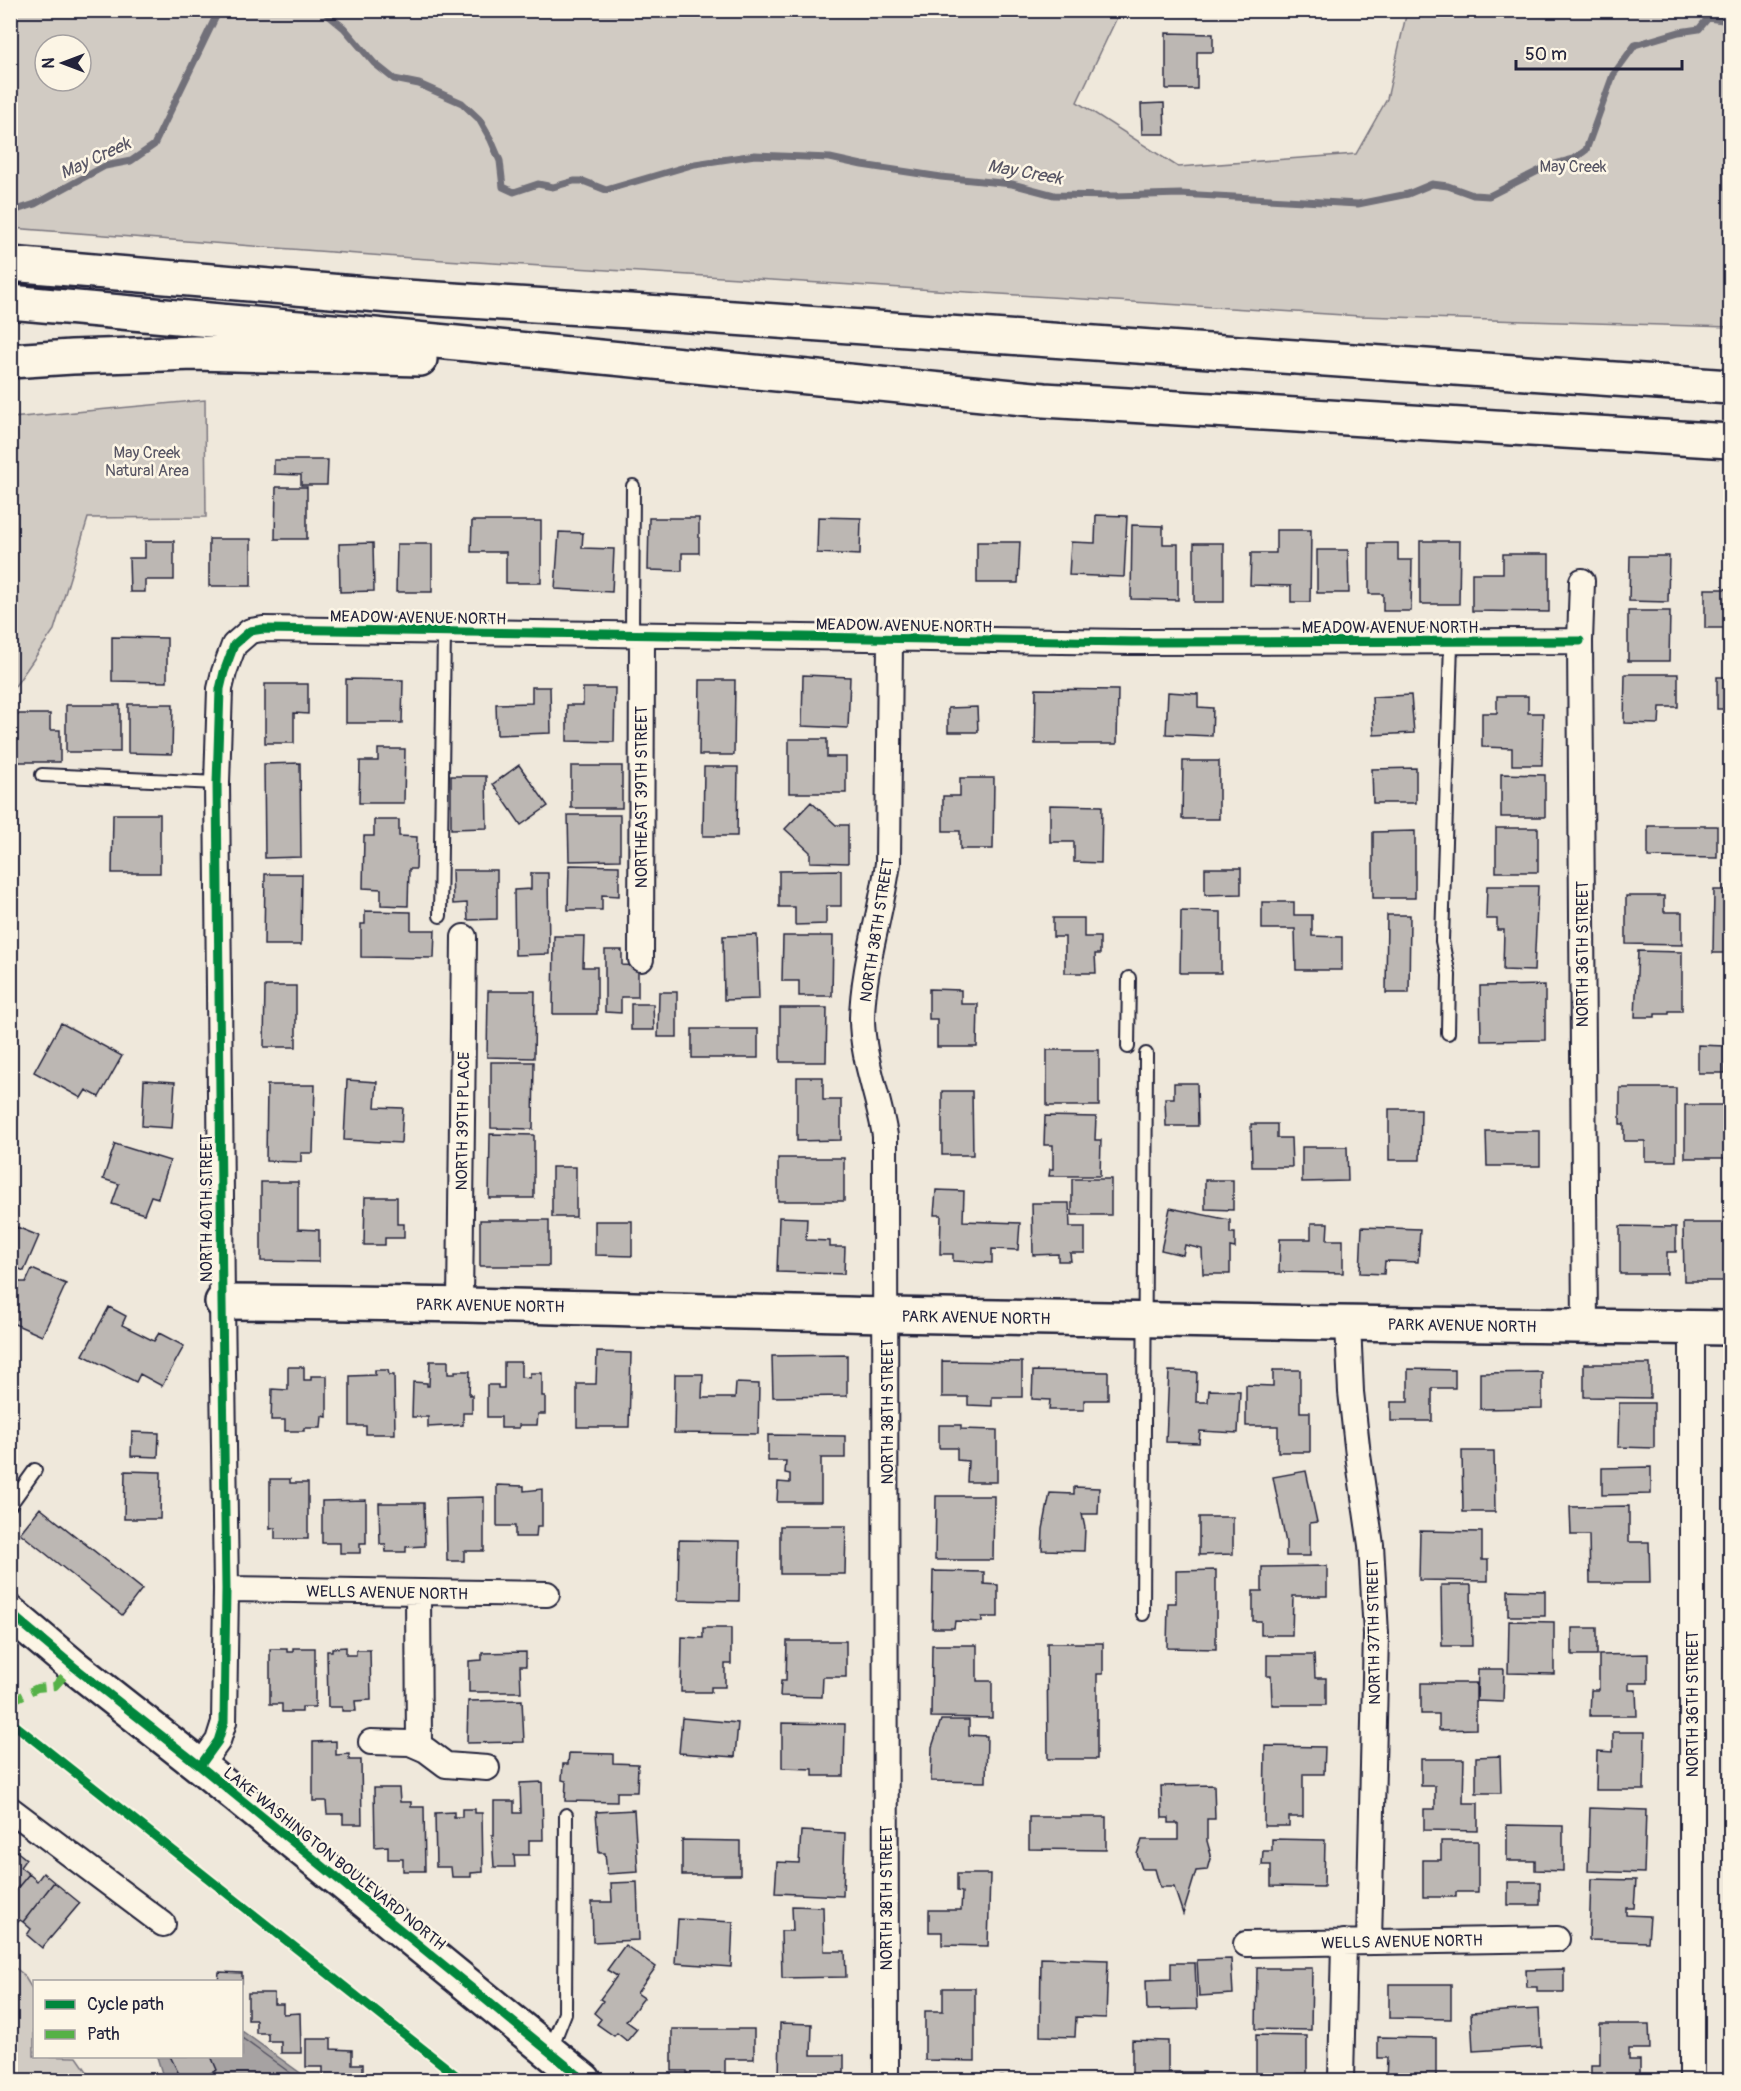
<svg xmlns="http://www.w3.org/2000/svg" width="1741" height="2091" font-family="Pangolin,sans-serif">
<rect width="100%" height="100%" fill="#efe8db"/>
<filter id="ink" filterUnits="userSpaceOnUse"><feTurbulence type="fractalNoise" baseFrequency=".0167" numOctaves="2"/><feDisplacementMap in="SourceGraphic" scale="12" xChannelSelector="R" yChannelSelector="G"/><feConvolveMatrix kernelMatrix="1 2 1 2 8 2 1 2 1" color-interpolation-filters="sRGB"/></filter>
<g filter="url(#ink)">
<path fill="#d1cbc3" stroke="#7a767f" stroke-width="1.5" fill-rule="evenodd" d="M10 11H1120L1077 102 1178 167 1356 154 1387 99 1407 11H1730V327L1360 316 412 258 11 228ZM45 45H81V81H45Z
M205 400 206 517 88 518 54 630 11 692V418Z
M10 1964 23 1974 34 1992V2056L77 2057 93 2080H11Z"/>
<path fill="#a6a2a2" stroke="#716f79" stroke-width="1.5" d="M242 2031 310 2080H164L157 2057 242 2056Z"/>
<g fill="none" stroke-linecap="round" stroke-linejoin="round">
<path stroke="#575564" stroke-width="1.5" d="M242 2038 300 2080"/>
<path stroke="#716f79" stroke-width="7" d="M322 10 344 28 374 63 394 79 419 84 462 103 479 119 491 140 500 161 503 187 514 192 538 184 553 187 574 181H583L606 190 695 164 755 155 830 158 862 165 941 177 1012 184 1054 195 1115 196 1180 194 1358 204 1408 194 1432 184 1448 186 1473 195 1489 196 1548 166 1574 159 1586 150 1613 75 1635 45 1679 32 1699 29 1708 18 1730 21
M10 212 35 204 105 166 131 161 154 145 219 10"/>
</g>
<path fill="#bcb7b3" stroke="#22223b" stroke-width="1.5" d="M1166 33 1213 34V52H1197V89H1166Z
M1164 103 1165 134H1142L1141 104Z
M274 460H328L327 485H301V475L274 474Z
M276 487H307V539H275Z
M1096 515 1127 516 1124 577 1069 575 1071 542 1095 543Z
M818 517 861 518 860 555 817 553Z
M649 518H699V553H682V571L648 570Z
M472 521H541V583H506V552H471Z
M1132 525 1163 526V544H1178V600L1131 599Z
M1276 530H1311L1310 602H1291V586L1250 585 1251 553H1276Z
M559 532 583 533 582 548 614 549 612 592 555 589Z
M209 539H251V586H209Z
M145 541H174V580H145V592H130L129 558H145Z
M1420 541H1460L1459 604H1420Z
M977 542H1020L1018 583H977Z
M373 543 374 591 340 592 339 544Z
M1194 543H1224V602H1194Z
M1369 543H1398V560H1412L1411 611H1383V594H1369Z
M397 544H432V592H396Z
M1317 550H1348L1349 593H1317Z
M1503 554H1549V612L1472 611V573H1503Z
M1630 556H1669L1668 602 1629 601Z
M1705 589H1730V628H1705Z
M1628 611H1670L1669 661H1628Z
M112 637 167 638V682L112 681Z
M1625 674H1678V707H1660L1659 724 1624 723Z
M803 675 850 677 848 728 802 726Z
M1717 677H1730V709H1717Z
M346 679 403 680 402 723H346Z
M700 680H735L734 755H699Z
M265 684H308V714L294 713V743H265Z
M532 687H550L551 733 497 735 496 704 532 703Z
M583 688H615L614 742 567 741V705H583Z
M1036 689 1118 690 1117 744H1035Z
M1168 692 1198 694V707L1213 708 1212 736 1166 734Z
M1411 695 1414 733 1374 735 1372 697Z
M1497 696H1528V713H1543L1542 765H1512V748L1482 747V713H1497Z
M128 704H173L172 754 128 753Z
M66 705H120V752H66Z
M977 707 978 732H948V708Z
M15 714H50V730H60V762H15Z
M789 739H827V757H846V793H789Z
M378 749H405L404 803H359L360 761H378Z
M1183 761H1219V819H1182Z
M300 763 301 857 265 858 264 764Z
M519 765 548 806 521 825 493 784Z
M571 766H622V808H571Z
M704 767H738L737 836H703Z
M1416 768V803H1373L1372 769Z
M1501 774 1545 775V817H1501Z
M451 776H486L487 828 451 829Z
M960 778H994L993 849H960V831H943V796H960Z
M811 802 836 825H848V863L810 862V852L785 829Z
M1050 805 1102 806 1101 863 1074 862V842H1050Z
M113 814H160V873H112Z
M568 815H620V860L569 861Z
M374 820H399V836L417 837 416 869H409L408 906 381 905V889L363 888 364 836H374Z
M1648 826H1717V858L1648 857Z
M1496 828H1538V872H1496Z
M1415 831V898H1373V832Z
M569 865 619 866V896L602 895V910H568Z
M1205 868H1241V894L1205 895Z
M452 870H497V919L468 920 467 903 453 904Z
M841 870V906H826V924L795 925V907H779V871Z
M531 873H548L549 954 515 955 514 890 531 889Z
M265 874H302L301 945H264Z
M1487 886H1538L1534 971 1503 970 1504 930H1497V919H1486Z
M1714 890H1730V953H1713Z
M1626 896H1664V912H1682V945L1626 944Z
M1262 902H1294V915H1312V936L1342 937V970H1296L1295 929H1262Z
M365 911 411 912V930H435L434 958 361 957V924H365Z
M1181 911 1221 912V973H1180Z
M1387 915H1410L1409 993H1386Z
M1053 918H1084V937H1100V954H1095L1096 973H1065V937H1053Z
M757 935 759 999 724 1000 723 936Z
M554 936H584L583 967H597V1014H553Z
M783 936H833L832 996H799V981H782Z
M605 950H622V965L638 966V997H621V1013L605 1012Z
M1638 951 1682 952V1011H1669V1014H1655V1017H1635Z
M1545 985V1040L1481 1041 1480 986Z
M265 986H296V1047H264Z
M929 989 961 990V1004H978L977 1047H937V1019H929Z
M488 991H535L534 1058 487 1057Z
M659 992H677V1037H658Z
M631 1004H653L654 1030H631Z
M780 1008H827L826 1062H780Z
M61 1023 122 1056 99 1097 86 1090 81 1098 34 1072Z
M692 1029H758V1058H692Z
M1698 1045 1725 1046V1073H1698Z
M1047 1050H1099V1106H1047Z
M491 1062H534L533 1129 491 1128Z
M797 1077H823V1100H841V1140L797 1141Z
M144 1080 175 1082 172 1128 142 1126Z
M347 1080 377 1082 375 1107 403 1108 401 1143 344 1140Z
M1174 1083H1197L1198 1126H1166L1165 1098H1174Z
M267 1085H315L313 1153H301V1162L266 1161Z
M1620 1088H1676V1161H1645V1141H1624V1124H1620Z
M942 1091H972L973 1155H942Z
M1685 1105H1730V1158H1685Z
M1389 1109H1421L1420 1160H1389Z
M1045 1116 1096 1117 1095 1140H1101L1100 1176H1049L1050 1169H1053V1145H1044Z
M1251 1124H1277V1138H1291L1292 1167H1252Z
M1486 1131H1540V1166H1487Z
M490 1134 534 1135V1198H489Z
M115 1144 170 1161 158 1198 151 1196 144 1214 112 1204 119 1184 103 1179Z
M1302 1147H1347L1348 1181 1302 1182Z
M778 1158H844V1201H778Z
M552 1167H576V1217H552Z
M1072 1179H1111V1215H1072Z
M1205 1180H1233V1210L1205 1209Z
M261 1182H298V1229L319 1230V1262L261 1261Z
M936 1190 964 1191 963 1221 1020 1223 1018 1250 992 1249V1263L953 1261V1254H940L941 1215H934Z
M365 1197H397V1224H404V1238H385V1245H364Z
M1032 1203H1069L1070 1227H1085V1253H1070L1071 1261H1058V1254L1033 1255Z
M1170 1208 1230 1220V1233H1235V1248L1230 1247V1274H1203L1202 1249 1185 1245 1183 1255 1161 1250Z
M779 1217 807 1218 806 1240 830 1241V1247H845L844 1274 777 1272Z
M480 1220H549V1266H480Z
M595 1221H632V1256L595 1255Z
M1311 1223H1328L1327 1240H1343V1273L1279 1272 1280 1239H1311Z
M1683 1223H1730V1281H1684Z
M1620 1226 1676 1227V1252H1667V1274H1620Z
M17 1227 39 1236 24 1271 10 1265V1243Z
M1362 1227 1420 1229 1418 1262 1385 1261 1384 1274 1360 1273Z
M32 1269 66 1284 42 1336 10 1322V1293L16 1282H26Z
M109 1307 126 1316 122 1325 154 1341 159 1333 184 1346 162 1386 140 1374 136 1382 83 1355Z
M597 1352 631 1353 629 1427H577V1384H596Z
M847 1355V1396L773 1397 772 1356Z
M430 1361H448V1374H455V1371H470L469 1395H472V1413H463V1425L428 1427V1417H412L413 1382 427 1383V1386H429Z
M942 1361 1022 1362V1397H992V1406L968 1405V1397H942Z
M504 1362H521V1377L530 1378V1373H542V1396H545V1414H538L537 1425H519V1428H501V1417H487V1385H498V1388H504Z
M1584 1364H1650V1398L1584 1397Z
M1729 1366H1730V1402H1727Z
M288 1367H304V1380H311V1376H327V1417L322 1416 321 1428H304V1431H285V1420H271L272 1389 288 1390Z
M1408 1369 1455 1370V1388H1432V1421H1391V1402H1408Z
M375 1370H388L389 1375H394L395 1434H366V1426H350V1376L375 1375Z
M1273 1370H1300V1412H1310V1452H1278V1426H1246V1385L1273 1386Z
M1033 1371 1108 1372V1400H1084V1410H1049L1050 1400 1032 1399Z
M1169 1371 1197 1372 1196 1402H1208L1209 1390 1240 1391 1238 1433 1200 1431 1199 1443 1166 1442Z
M1542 1372V1408L1480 1409V1373Z
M675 1374H703L702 1398H735L736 1383 759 1384 758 1434 674 1433Z
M1619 1403H1654V1448L1618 1447Z
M939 1425H961V1429L997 1430V1482H967L968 1461 957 1460V1448H939Z
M132 1432 159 1433 158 1457 131 1456Z
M768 1435 845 1436V1458H821V1502H777L778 1482 790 1483V1474L785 1473 786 1461H768Z
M1462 1451H1494L1495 1512H1463Z
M1651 1467V1494L1602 1495V1468Z
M125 1471 161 1472 160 1519H124Z
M1306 1471 1317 1522 1310 1523V1556H1286V1543L1273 1477Z
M270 1479H290V1483H308V1539H275V1528L270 1529Z
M497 1485 524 1486V1491L542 1489V1526H537L536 1537H515V1526H497Z
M1074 1487 1099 1488 1098 1514H1082L1085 1528 1084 1551 1042 1550 1043 1529 1050 1493 1074 1494Z
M936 1496H994L993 1560H935Z
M484 1497V1551H464V1561H447L446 1498Z
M366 1500V1543H360V1553H340V1543H322V1501Z
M379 1503H424L425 1546 406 1547V1552H386L385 1544H380Z
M1629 1506V1542H1649L1650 1583H1590L1589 1535H1571L1570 1507Z
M40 1508 142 1589 122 1615 20 1533Z
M1199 1517H1233V1554L1199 1555Z
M780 1526H846L845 1574H780Z
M1420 1531 1482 1532V1560H1488V1581L1419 1580Z
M679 1540 740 1541 739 1601 678 1600Z
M1327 1566V1596H1293L1292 1635H1261V1621H1253V1591H1262V1567Z
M1216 1570V1649L1167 1648 1168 1603H1176V1571Z
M933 1571 984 1572V1584L998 1585V1617H982V1622L955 1621 954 1628H932Z
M1441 1585H1471L1472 1646H1442Z
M1508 1590 1545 1591V1616H1508Z
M1509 1621 1554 1622V1674L1508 1673Z
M703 1628H731V1664H725V1687H711V1692H681L682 1637 703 1638Z
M1572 1628H1597V1655H1572Z
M787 1641H846V1677H823L822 1697 780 1696 781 1681H786Z
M1047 1643H1103V1674H1097V1759H1048Z
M932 1645H977V1681H992V1718L931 1717Z
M346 1647V1655H356V1650H370L371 1700 355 1701 356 1711H342V1707H328L327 1651H332V1648Z
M293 1648H315V1707H302V1712H282V1704H270V1649H287V1652H293Z
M526 1652V1666H520L521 1692H469V1661L482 1660V1653Z
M1648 1654V1683H1629V1690H1636L1637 1716H1590L1591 1690H1599V1655Z
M1267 1655H1314L1315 1678H1326V1705H1272L1271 1676H1267Z
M1478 1669H1504L1503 1702 1477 1701Z
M1421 1683H1476V1729L1439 1730V1714H1421Z
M522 1700 524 1742 467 1743 468 1701Z
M682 1718 738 1723 735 1757 679 1753Z
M941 1720H969V1735L987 1736 986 1782 931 1781 932 1747Z
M782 1723 845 1724 844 1776H813V1769L782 1768Z
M1613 1732H1645L1644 1790H1596L1597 1751 1613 1752Z
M336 1741V1755L349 1754V1760H361L362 1824H343V1814H327L326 1801H313V1742Z
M1265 1746 1325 1747 1324 1774H1303V1817H1289V1826H1264Z
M569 1753 613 1754V1763L638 1764 637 1792H617V1802L565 1801 566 1781 562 1780 563 1764H568Z
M1500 1756 1501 1793H1476V1757Z
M1421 1759H1464L1463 1803H1478V1831L1424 1830V1809H1435V1786H1421Z
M542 1782 543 1840H529V1855H514L515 1867H494L492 1835H494V1801H514V1813H521L520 1783Z
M1214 1785 1215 1819H1207V1841L1211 1855 1207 1870 1196 1871 1183 1914 1174 1887H1160L1155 1869H1142L1137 1854 1142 1840H1178V1823H1169V1818H1162L1161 1786Z
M374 1788H399L400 1802H411V1807H424L425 1871H403V1859H388V1846L375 1847Z
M1590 1808 1646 1810 1644 1873 1588 1871Z
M462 1809H475V1813H482L483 1872 471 1873V1877H452L451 1867H436L435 1813 454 1812V1817H462Z
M634 1810 638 1872 607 1874 605 1853H599L596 1812Z
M1029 1817H1106V1850L1029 1849Z
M1507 1825 1563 1826V1871L1535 1870V1861H1507Z
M801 1831 845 1833 843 1896 775 1893 777 1862 799 1863Z
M1272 1839 1325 1840 1324 1887 1271 1886V1865H1262L1263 1851H1272Z
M682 1840 740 1841V1875H682Z
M1441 1841H1478V1892H1456V1897H1423V1860H1441Z
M15 1850 26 1859 20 1867 29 1874 10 1897V1856Z
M43 1873 54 1882 23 1922 20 1920 14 1926 10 1923V1897L29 1874 37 1881Z
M957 1874H990L988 1946 942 1945V1932H929V1910H961L962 1892 957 1891Z
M1591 1879 1636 1880 1634 1908H1626V1915L1650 1916 1648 1942 1589 1940Z
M54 1882 80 1903 42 1948 27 1935 31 1929 23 1922Z
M637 1882 639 1940 593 1942 592 1902H612L611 1883Z
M1508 1882H1540V1905H1508Z
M792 1906 823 1907 824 1951H845L846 1977 782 1978 781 1931H793Z
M678 1919 733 1922 731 1967 675 1963Z
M625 1945 656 1967 637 1993 644 1998 626 2021 637 2029 627 2041 617 2033 614 2036 597 2024 601 2019 594 2013 603 2001 600 1999 617 1976 607 1970Z
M1041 1958 1108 1960 1106 2018 1076 2017 1075 2037 1040 2036Z
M1231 1959 1233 1994 1199 1996 1197 1960Z
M1171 1963H1195L1197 2009 1147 2010 1146 1980 1171 1979Z
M1257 1968H1312L1311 2030 1256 2029Z
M1564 1969V1992H1537V1987H1527L1526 1970Z
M219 1972 242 1973V1984V1982H218Z
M1389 1984H1451V2019L1389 2018Z
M943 1988H975V2061L925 2060V2011H943Z
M248 1993H274V2004H283V2014L300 2013 301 2053H281V2041H268V2033H256V2020H248Z
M1539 2009 1541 2047 1473 2051 1471 2013Z
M780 2023 812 2024 811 2055H844V2080H779Z
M1600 2024H1649L1650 2049H1629V2060H1640V2080H1591V2065H1600Z
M672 2029H754V2059H725V2080H687V2071H672Z
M1256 2035 1307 2036V2074H1298V2080H1256Z
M1378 2037 1436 2038V2080H1386L1387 2058H1378Z
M306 2039H331V2049L352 2050V2064H363V2080H333V2078H323V2067H306Z
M1132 2040 1168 2041V2072H1204V2080H1132Z
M170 2056H211L217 2070 197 2080H182Z
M958 2077H1020V2080H958Z"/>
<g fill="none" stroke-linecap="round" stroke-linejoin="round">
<defs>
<path id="lane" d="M632 635 633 486
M42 775 217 783
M440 916 444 633
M1448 1033 1449 975 1442 941 1451 642
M1128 1047 1129 978
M10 1505 35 1470
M1143 1614 1146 1054
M550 2051 565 2013 566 1815"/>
<path id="street" d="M1582 581 1580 641 1585 1327
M641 959 642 635
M460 1304 464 937
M1348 1324 1351 1392 1358 1455 1371 1545 1376 1634 1369 1942
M1692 1328V2080
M226 1589 547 1594
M418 1592 419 1746
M371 1742 410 1743 426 1750 446 1765 487 1768
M200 1766 218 1741 224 1722 226 1589 222 1302 217 783 220 689 224 672 234 645 250 631 263 629 1132 642 1580 641
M10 1809 163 1924
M1246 1944 1557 1939
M886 2080 885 1136C879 1096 862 1059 862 1018 863 966 881 915 888 863L890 640
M1341 2080 1344 1942"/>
<path id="secondary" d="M222 1302C444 1302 666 1311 889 1315 1169 1321 1450 1325 1730 1328
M10 1613 73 1666 200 1766 584 2080"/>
<path id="highway" d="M10 264 390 296 646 312 1730 387
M10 302 354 333 1044 400 1730 441
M10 361 72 357 195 353 420 359"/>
</defs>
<use href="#lane" stroke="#22223b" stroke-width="16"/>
<use href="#street" stroke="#22223b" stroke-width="28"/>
<use href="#secondary" stroke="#22223b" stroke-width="38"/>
<use href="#highway" stroke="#22223b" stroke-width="38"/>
<use href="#lane" stroke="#fcf5e5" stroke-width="12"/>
<use href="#street" stroke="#fcf5e5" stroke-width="24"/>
<use href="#secondary" stroke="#fcf5e5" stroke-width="33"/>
<use href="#highway" stroke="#fcf5e5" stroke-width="33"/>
<path stroke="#55b146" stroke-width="8" stroke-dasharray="15 8" stroke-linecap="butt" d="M10 1702 37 1688 55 1686 73 1666"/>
<defs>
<path id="cycleway" d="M10 1613 73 1666 200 1766 584 2080
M10 1721 462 2080
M200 1766 218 1741 224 1722 226 1589 222 1302 217 783 220 689 224 672 234 645 250 631 263 629 1132 642 1580 641"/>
</defs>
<use href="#cycleway" stroke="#fcf5e5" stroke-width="13"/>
<use href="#cycleway" stroke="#00873e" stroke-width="9"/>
</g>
</g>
<g text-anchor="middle" stroke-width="5" stroke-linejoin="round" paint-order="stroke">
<g font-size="16" fill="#575564" stroke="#fcf5e5">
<text x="1573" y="172">May Creek</text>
<text x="147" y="458">May Creek<tspan x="147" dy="18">Natural Area</tspan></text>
</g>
<g font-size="16" fill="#22223b" stroke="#fcf5e5">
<text transform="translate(418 617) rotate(1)" y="6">MEADOW AVENUE NORTH</text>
<text transform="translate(904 625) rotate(1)" y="6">MEADOW AVENUE NORTH</text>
<text x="1390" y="633">MEADOW AVENUE NORTH</text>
<text transform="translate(641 797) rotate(-90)" y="6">NORTHEAST 39TH STREET</text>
<text transform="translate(876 930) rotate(-81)" y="6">NORTH 38TH STREET</text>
<text transform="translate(1582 954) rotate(-90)" y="6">NORTH 36TH STREET</text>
<text transform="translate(462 1121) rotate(-89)" y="6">NORTH 39TH PLACE</text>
<text transform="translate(206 1208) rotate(-90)" y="6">NORTH 40TH STREET</text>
<text transform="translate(490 1305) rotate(1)" y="6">PARK AVENUE NORTH</text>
<text transform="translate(976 1317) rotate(1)" y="6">PARK AVENUE NORTH</text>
<text transform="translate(1462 1325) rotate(1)" y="6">PARK AVENUE NORTH</text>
<text transform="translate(887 1412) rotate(-90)" y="6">NORTH 38TH STREET</text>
<text transform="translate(387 1592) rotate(1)" y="6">WELLS AVENUE NORTH</text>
<text transform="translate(1373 1632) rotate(-91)" y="6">NORTH 37TH STREET</text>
<text transform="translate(1692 1704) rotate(-90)" y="6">NORTH 36TH STREET</text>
<text transform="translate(335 1858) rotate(39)" y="6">LAKE WASHINGTON BOULEVARD NORTH</text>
<text transform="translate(886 1898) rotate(-90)" y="6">NORTH 38TH STREET</text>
<text transform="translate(1402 1941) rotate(-1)" y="6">WELLS AVENUE NORTH</text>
</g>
<g font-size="18" font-style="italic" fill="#575564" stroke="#fcf5e5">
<text transform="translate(95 158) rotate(-25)" y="6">May Creek</text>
<text transform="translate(1025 172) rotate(10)" y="6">May Creek</text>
</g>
</g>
<rect width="1741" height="2091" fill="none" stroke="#fcf5e5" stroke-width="36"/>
<rect x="18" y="18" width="1705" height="2055" fill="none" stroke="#22223b" stroke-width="2" filter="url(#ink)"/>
<rect x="33" y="1980" width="210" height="78" fill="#fcf5e5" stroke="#a5a1a1" stroke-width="1.5"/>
<rect x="45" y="2000" width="30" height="9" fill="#00873e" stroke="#a5a1a1" stroke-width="1.5"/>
<text x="87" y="2010" font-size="18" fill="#22223b">Cycle path</text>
<rect x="45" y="2030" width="30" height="9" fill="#55b146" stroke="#a5a1a1" stroke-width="1.5"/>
<text x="87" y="2040" font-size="18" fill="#22223b">Path</text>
<g transform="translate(63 63) rotate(270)"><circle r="28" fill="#fcf5e5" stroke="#a5a1a1" stroke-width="1.5"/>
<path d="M0-4.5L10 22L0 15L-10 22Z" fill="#22223b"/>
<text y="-9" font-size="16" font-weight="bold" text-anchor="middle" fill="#22223b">N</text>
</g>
<path d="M1516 60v9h166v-9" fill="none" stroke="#22223b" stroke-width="3"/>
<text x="1525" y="60" font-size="18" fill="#22223b" stroke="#fcf5e5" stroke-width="4.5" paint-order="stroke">50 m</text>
</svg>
